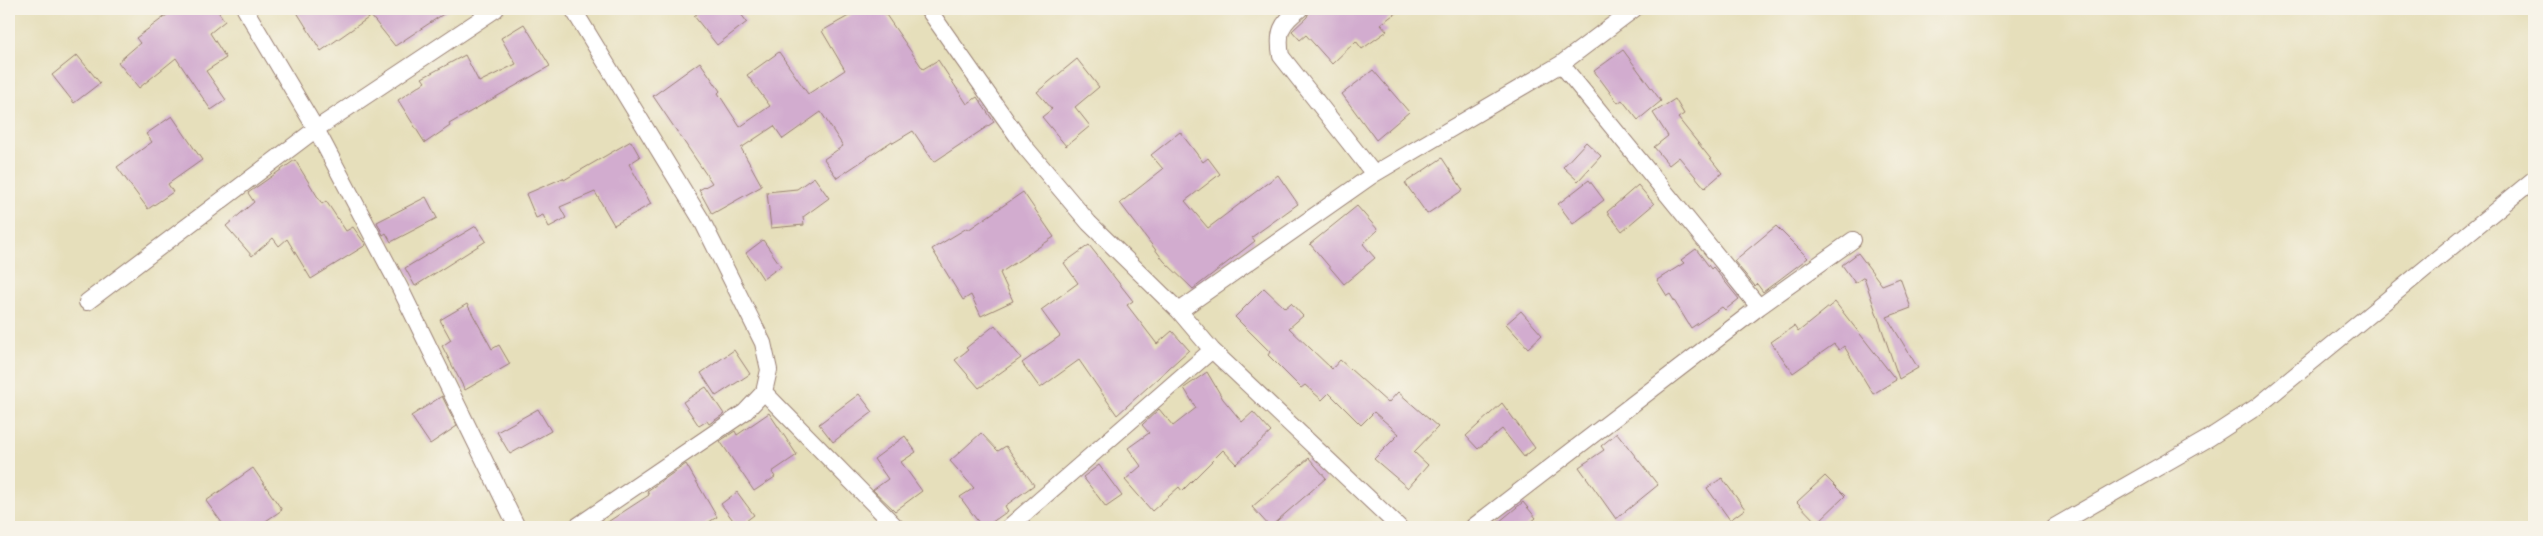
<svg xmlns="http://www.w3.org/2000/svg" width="2543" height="536" font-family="'IM FELL English',serif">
<rect width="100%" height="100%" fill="#f7f3e8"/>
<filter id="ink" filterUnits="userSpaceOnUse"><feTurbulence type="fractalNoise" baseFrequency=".02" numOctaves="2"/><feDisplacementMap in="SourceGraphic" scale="10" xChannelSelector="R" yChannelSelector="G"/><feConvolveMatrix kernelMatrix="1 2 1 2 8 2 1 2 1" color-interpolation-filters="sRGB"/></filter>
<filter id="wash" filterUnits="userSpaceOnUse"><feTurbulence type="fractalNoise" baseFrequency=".0096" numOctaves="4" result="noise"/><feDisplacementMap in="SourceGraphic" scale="20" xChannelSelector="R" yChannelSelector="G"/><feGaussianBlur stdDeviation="1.12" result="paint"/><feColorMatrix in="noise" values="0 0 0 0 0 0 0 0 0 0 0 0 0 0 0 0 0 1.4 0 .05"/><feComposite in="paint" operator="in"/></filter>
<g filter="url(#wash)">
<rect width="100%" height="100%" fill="#e6dfbb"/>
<g id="blocks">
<path fill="#d2accf" d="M175 9H216L225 21 210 33 226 58 206 71 226 100 211 110 176 58 139 88 118 62 140 43 136 38Z
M295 9H451L395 46 371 16 321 51Z
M703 9H737L747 22 717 45 694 16Z
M861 9H882L923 69 938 60 967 104 977 97 994 122 934 162 913 131 893 143 892 141 837 178 824 159 843 146 821 112 783 139 774 126 741 148 762 186 712 214 699 190 712 183 653 96 700 62 720 91 718 93 740 127 770 106 747 75 779 52 808 94 845 70 822 31Z
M1310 9H1401L1381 24 1387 31 1362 49 1356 41 1332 64 1306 35 1300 40 1292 31 1307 17Z
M524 24 550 66 449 124 450 126 425 143 398 100 425 82 422 78 465 55 479 82 516 64 501 38Z
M1623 50 1661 101 1638 120 1622 100 1618 103 1594 71Z
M77 55 100 83 74 103 52 75Z
M1077 59 1099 87 1075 107 1090 126 1066 146 1042 117 1052 109 1037 92Z
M1373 70 1409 112 1376 140 1342 94Z
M1675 99 1684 114 1678 118 1722 173 1705 188 1679 157 1669 165 1654 147 1668 136 1653 113Z
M172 116 202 160 168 184 173 192 148 209 117 167 152 142 146 134Z
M1180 132 1203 162 1208 158 1220 174 1185 201 1208 228 1278 175 1298 204 1252 237 1255 241 1193 289 1164 261 1120 203 1163 169 1151 155Z
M631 141 640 157 629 164 651 204 614 225 595 192 560 207 566 218 549 227 543 215 536 218 526 194 563 178 564 180Z
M1586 142 1601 156 1578 181 1563 167Z
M1442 158 1463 190 1427 214 1405 183Z
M295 160 322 204 326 201 346 231 353 227 366 245 311 279 287 239 279 246 273 238 252 256 226 226 254 202 248 193Z
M814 177 829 198 803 217 804 225 771 228 767 192 797 189Z
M1589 180 1604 200 1573 224 1558 204Z
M1638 185 1654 204 1622 231 1607 212Z
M1023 192 1054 237 1000 273 1013 301 981 316 971 295 963 300 932 249 967 228 968 230Z
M426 197 437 218 391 242 386 233 383 235 377 222Z
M1357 206 1378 230 1363 244 1375 258 1344 284 1310 244Z
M476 226 486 241 415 286 405 268Z
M1776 226 1808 258 1763 292 1757 284 1755 286 1734 261Z
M763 240 781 266 763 279 746 253Z
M1089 245 1133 301 1127 305 1157 344 1172 331 1189 350 1117 415 1079 360 1040 388 1022 363 1060 336 1041 310 1078 283 1064 263Z
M1696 249 1711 269 1713 267 1739 299 1725 310 1722 307 1691 328 1670 294 1667 296 1657 280 1684 263 1681 260Z
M1858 253 1882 285 1900 278 1911 308 1887 317 1918 368 1899 379 1864 277 1855 283 1842 265Z
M1264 288 1285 308 1291 303 1303 316 1289 328 1332 369 1340 360 1388 403 1398 392 1438 427 1414 452 1428 465 1408 488 1374 459 1399 434 1374 412 1361 425 1329 393 1322 400 1305 385 1301 388 1268 355 1270 352 1235 317Z
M1835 302 1896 380 1873 394 1844 346 1839 350 1834 344 1793 373 1771 342 1794 326 1798 332Z
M467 304 492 349 499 345 510 364 465 390 442 346 451 340 440 320Z
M1521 311 1542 335 1528 348 1506 324Z
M995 325 1021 358 979 388 955 360 968 350 966 348Z
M734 350 750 374 716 396 701 373Z
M1207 372 1223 399 1242 422 1253 412 1271 432 1236 464 1223 450 1182 491 1179 487 1152 511 1125 480 1141 466 1128 448 1149 433 1142 425 1159 409 1173 426 1196 408 1184 388Z
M706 387 724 414 709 424 707 421 699 426 683 402Z
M859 394 873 412 833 442 819 424Z
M442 396 457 426 430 444 411 416Z
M1502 403 1535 448 1524 457 1502 429 1478 449 1466 436Z
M538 409 551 431 510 454 497 432Z
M769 413 797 455 772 472 775 477 754 491 720 441 735 431 737 435Z
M981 433 998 451 1006 446 1034 485 1005 506 1008 511 985 527H982L960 497 974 488 950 461Z
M1617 433 1658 485 1616 519 1579 467 1604 450 1601 446Z
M905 436 916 452 901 462 922 491 895 511 873 490 888 479 874 459Z
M1309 458 1326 478 1270 527 1252 507Z
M686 464 717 517 701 527H600L649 495 647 491Z
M1099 465 1122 496 1106 507 1083 477Z
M253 468 282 510 257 527H225L206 501Z
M1825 476 1845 496 1817 523 1797 502Z
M1722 478 1745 509 1730 520 1707 488Z
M737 492 754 515 738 527 721 504Z
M1523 502 1536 518 1525 527H1493Z"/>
</g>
</g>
<g filter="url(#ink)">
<use href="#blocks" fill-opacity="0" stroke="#987f73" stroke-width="1"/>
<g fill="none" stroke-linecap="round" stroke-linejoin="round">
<defs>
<path id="minor" d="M245 9 316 129 496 9
M573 9 702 221 763 343 769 370 764 392 745 412 576 527
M928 9 1025 147 1089 223 1179 311 1212 350 1399 527
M1300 9C1281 23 1277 32 1281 56L1374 174
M1561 64 1759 307
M87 302 316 129 400 288 517 527
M1179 311 1374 174 1561 64 1634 9
M764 392 896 527
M1009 527 1212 350
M1473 527 1759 307 1853 240
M2054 527 2209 438 2258 406 2534 179"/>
</defs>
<use href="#minor" stroke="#987f73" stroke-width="18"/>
<use href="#minor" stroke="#fff" stroke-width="16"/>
</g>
</g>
<rect width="2543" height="536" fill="none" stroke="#f7f3e8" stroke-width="30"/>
</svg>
